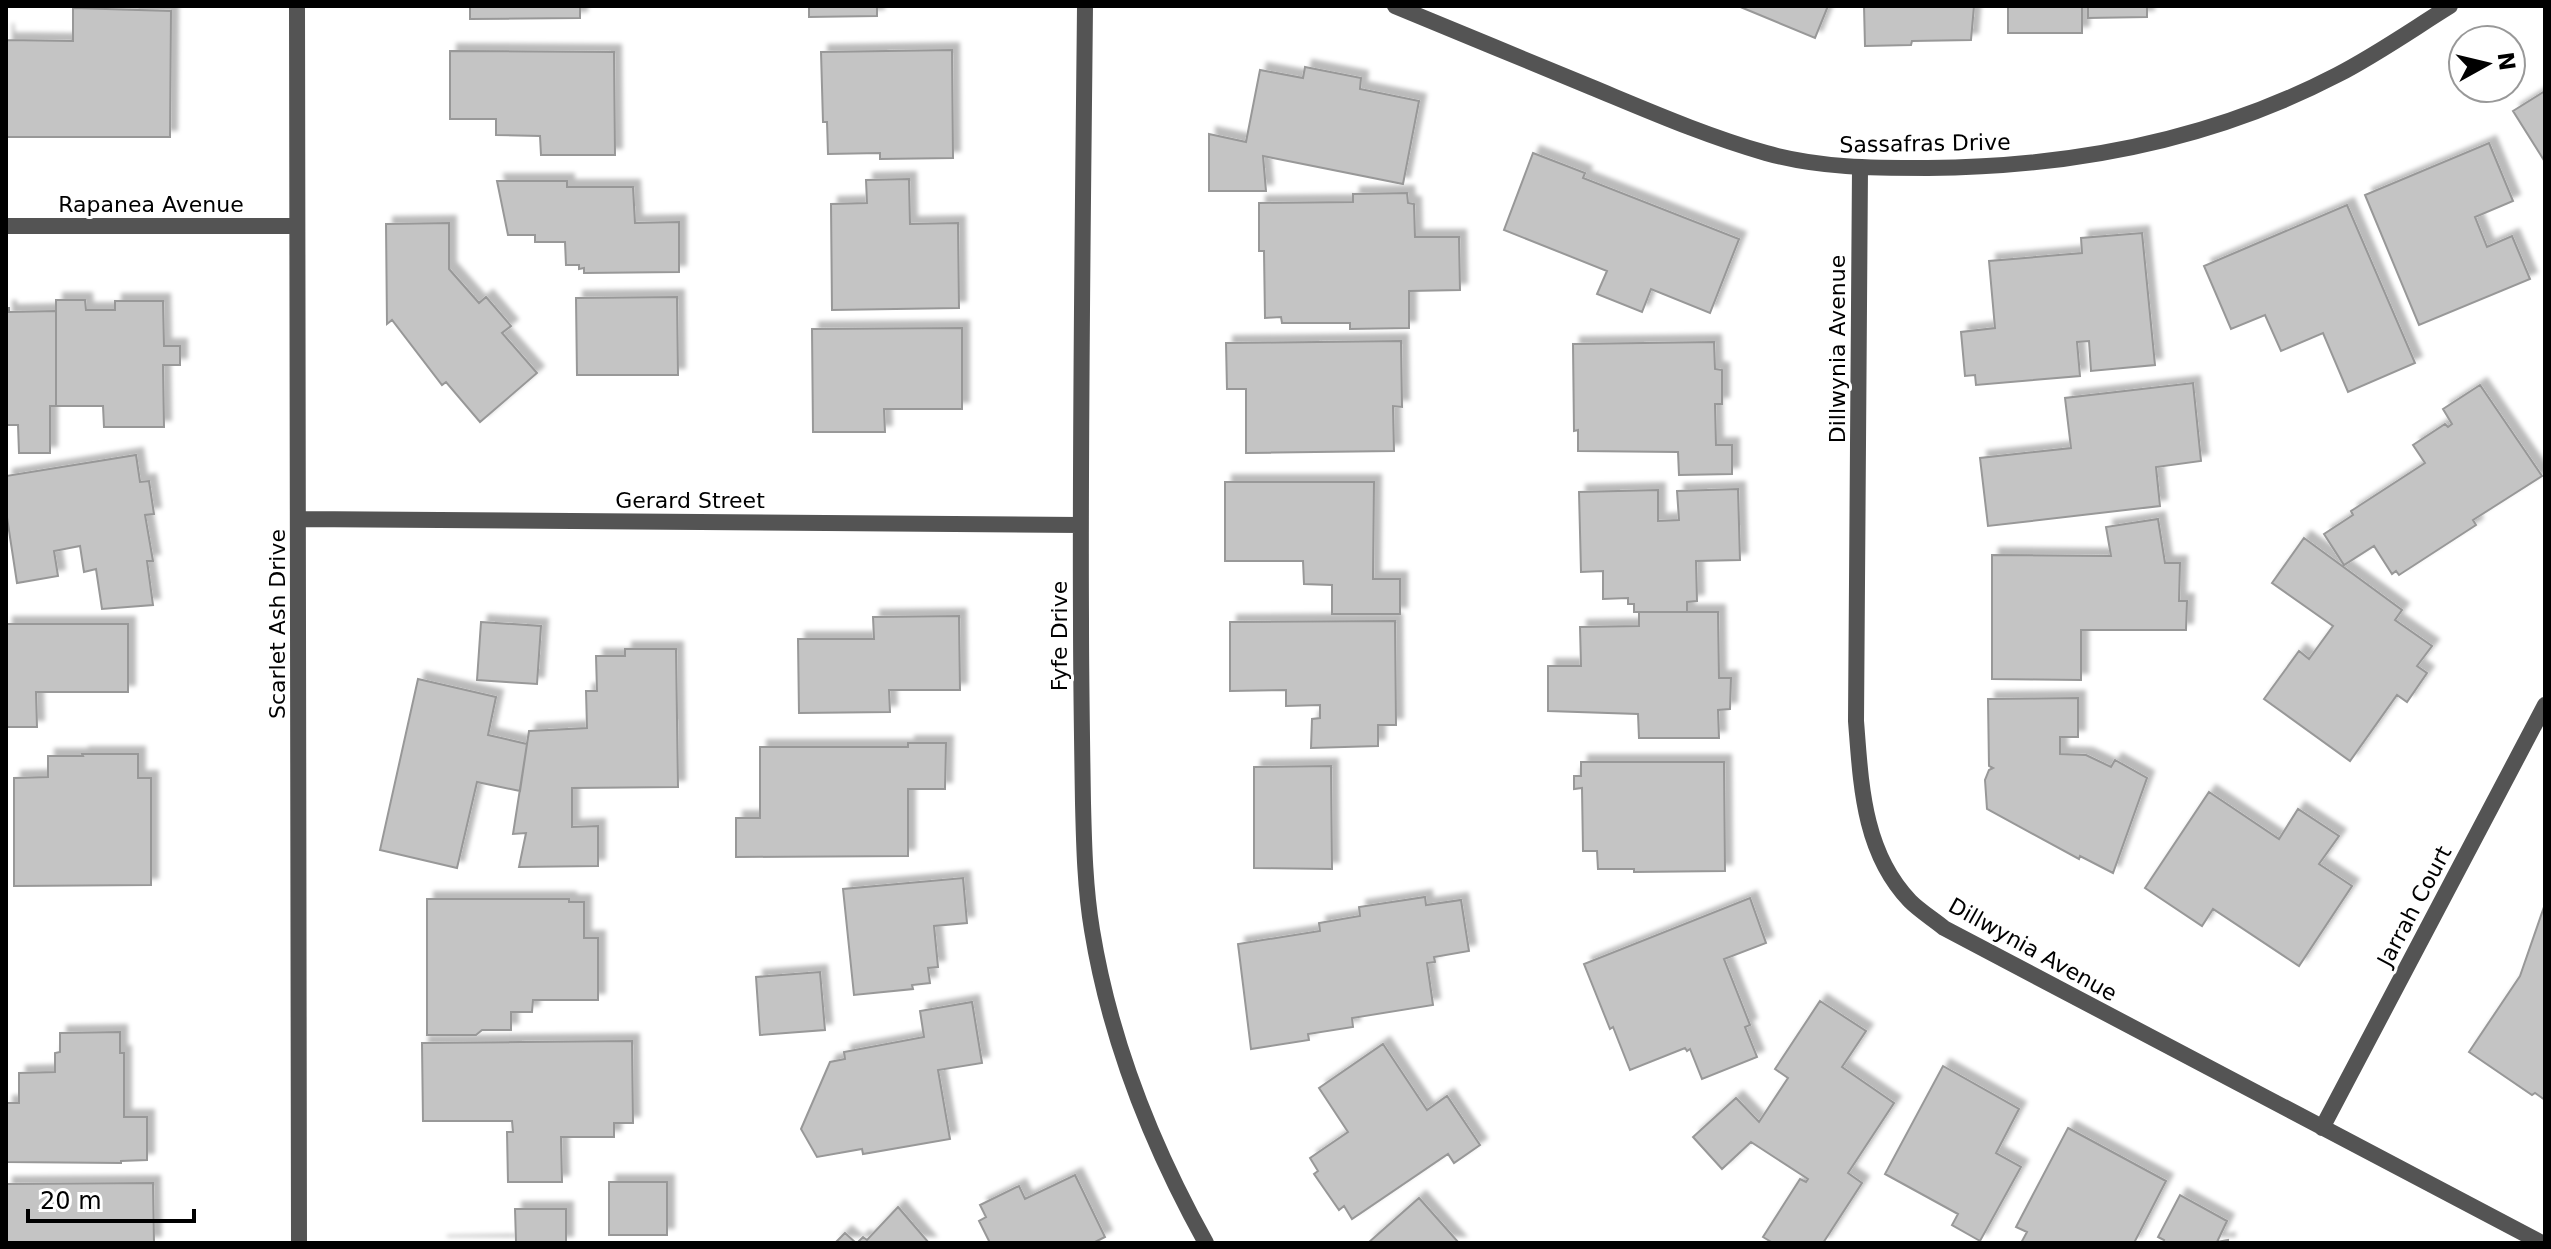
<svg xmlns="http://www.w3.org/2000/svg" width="2551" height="1249" font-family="'DejaVu Sans',sans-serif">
<defs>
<filter id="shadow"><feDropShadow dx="7" dy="-7" stdDeviation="2" flood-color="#0004"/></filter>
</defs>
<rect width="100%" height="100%" fill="#fff"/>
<path fill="#c4c4c4" stroke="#989898" stroke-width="2" filter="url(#shadow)" d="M470 6H580V18L470 19Z
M809 6H877V16L809 17Z
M1738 6H1828L1815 38Z
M1864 6H1974L1971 40 1912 41 1911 45 1865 46Z
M2008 6H2082V33H2008Z
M2088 6H2147V17L2088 18Z
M73 8 171 11 170 137H6V30L7 40 73 41Z
M952 50 953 158 880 159V153L828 154 827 122H823L821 52Z
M450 51 614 52 615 155H541L540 136 496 135V119H450Z
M1305 67 1361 78 1360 89 1419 101 1403 184 1263 156 1266 191H1209V134L1246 142 1260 70 1303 78Z
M2545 91V162L2513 111Z
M2489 143 2513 201 2475 217 2487 247 2512 236 2530 279 2419 325 2365 195Z
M1533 153 1585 173 1583 178 1739 239 1710 313 1651 289 1642 312 1597 294 1607 271 1504 230Z
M909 179 910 224 958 223 959 308 832 310 831 204 867 203 866 180Z
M497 181H567V187H633L635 223 679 222V272L584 273V268L579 269V265H566L565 242H535V235H508Z
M1407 193 1408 203 1414 204 1415 237H1459L1460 290 1409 291V328L1350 329V323H1282L1281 317 1265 318 1264 251H1259V203L1353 202V194Z
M2347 205 2415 363 2348 392 2323 333 2281 351 2265 315 2231 329 2204 266Z
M449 223V269L479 303 486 297 511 326 502 333 537 373 480 422 446 382 442 385 392 320 387 324 386 224Z
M2142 233 2155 365 2091 371 2089 341 2077 342 2080 376 1976 385 1975 375 1965 376 1961 332 1995 328 1989 261 2082 253 2081 238Z
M677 297 678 375H577L576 298Z
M56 300H85L86 310H115V301H163L164 346H180V365H163L164 427H104L103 406H56Z
M6 308H9V312L56 311V406H50V453H19L18 425H6Z
M962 328V409H884L885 432H813L812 329Z
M1401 341 1402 407 1393 406 1394 451 1246 453V389H1227L1226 343Z
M1714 342 1715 369 1722 370V404H1715L1716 445H1732V474L1679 475 1678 452 1578 451V430L1574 431 1573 344Z
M2193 383 2201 461 2156 467 2160 506 1988 526 1980 458 2071 448 2065 398Z
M2480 385 2542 476 2473 520 2476 525 2399 575 2396 571 2392 574 2374 546 2344 565 2324 534 2353 515 2351 511 2425 463 2413 445 2445 424 2448 427 2452 424 2443 409Z
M136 455 140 482 149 481 154 514 145 515 153 561H147L153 605 102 609 96 569 84 572 80 546 54 551 58 576 17 583 6 511V476Z
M1225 482H1374L1373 579H1400V614H1332V585L1304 584 1303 561H1225Z
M1738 489 1740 560 1696 561 1697 601 1687 602V612H1634V604H1628V598L1603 599V571L1581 572 1579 492 1658 490V521L1679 520 1677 491Z
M2158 519 2165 563H2180L2179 601H2187L2186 630H2081V680L1992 679V555L2111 556 2106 527Z
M2304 538 2402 610 2395 620 2432 646 2417 666 2427 673 2407 702 2397 695 2350 761 2264 699 2299 651 2309 659 2333 626 2272 583Z
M1639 612H1718L1719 678H1731L1730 709 1718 710 1719 738H1639L1638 714 1548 711V666H1581L1580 627 1639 626Z
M959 616 960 690H889L890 712 799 713 798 639H874L873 617Z
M1395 621 1396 725H1378V746L1311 748 1312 719 1320 718V705L1286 706V690L1230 691V622Z
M481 622 541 626 537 684 477 680Z
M6 624H128V692H36L37 727H6Z
M625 649H676L678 787 572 788V827L598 826V866L519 867 526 833 513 834 529 731 587 728 586 691H597L596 656H625Z
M418 679 496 697 488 735 527 744 520 791 477 782 457 868 380 850Z
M2078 698V737H2060V754L2086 755 2111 767 2115 760 2147 778 2113 873 2080 856 2079 859 1987 809 1985 780 1989 770 1993 768 1989 766 1988 699Z
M908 743H946L945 789H908V856L736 857V818H760V747H908Z
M82 754H138V778H151V885L14 886V778L48 777V756H83Z
M1581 762H1724L1725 871 1634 872V869H1598L1597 851H1583L1582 788 1574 789V776H1581Z
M1331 766 1332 869 1254 868V767Z
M2209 792 2279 839 2298 809 2339 836 2319 864 2352 886 2299 966 2213 909 2202 926 2145 888Z
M963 878 967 923 934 926 938 967 928 968 930 983 912 985 913 989 854 995 843 889Z
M1425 897 1426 905 1461 900 1469 951 1434 957 1435 962 1427 963 1433 1005 1352 1018 1353 1027 1308 1034 1309 1040 1251 1049 1238 944 1320 931 1319 923 1360 916 1359 907Z
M1750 898 1766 943 1724 959 1750 1025 1745 1027 1757 1057 1702 1079 1690 1049 1687 1051 1685 1048 1630 1070 1613 1027 1610 1029 1584 964Z
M427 899H569V902H584V938H598V1000H533L532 1012H511V1030H482L476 1035H427Z
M2545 904V1100L2535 1093 2532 1095 2469 1052 2520 976Z
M820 972 825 1030 760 1035 756 977Z
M1820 1001 1866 1031 1842 1067 1894 1103 1848 1173 1862 1183 1823 1243H1773L1763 1237 1800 1179 1806 1182 1808 1179 1751 1142 1722 1169 1693 1137 1736 1098 1759 1122 1788 1078 1775 1069Z
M972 1002 982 1063 938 1070 950 1139 863 1154 862 1149 817 1157 801 1129 830 1062 845 1059 844 1052 924 1037 920 1011Z
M120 1032V1053H124V1117H147V1160L121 1161V1163L6 1162V1103H19V1073L55 1072V1053L60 1052V1033Z
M632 1041 633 1123H614V1137H561L562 1182H508L507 1132H513L512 1121H423L422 1043Z
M1383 1044 1427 1110 1447 1096 1480 1145 1454 1163 1448 1154 1352 1219 1344 1206 1339 1210 1314 1174 1318 1171 1310 1158 1348 1132 1319 1088Z
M1943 1066 2019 1109 1996 1153 2021 1167 1980 1241 1952 1225 1958 1214 1885 1174Z
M2068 1128 2166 1181 2134 1243H2021L2027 1232 2016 1227Z
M1075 1175 1105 1237 1093 1243H990L979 1221 986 1217 980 1205 1019 1186 1025 1199Z
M609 1182H667V1235H609Z
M153 1183 154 1243H6V1184Z
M2180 1195 2227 1221 2217 1242 2228 1240V1243H2163L2164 1240 2158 1237Z
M1419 1198 1459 1243H1368Z
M898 1207 929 1243H857L863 1237 867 1240Z
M515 1209H566V1243H440L516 1242Z
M845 1233 856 1243H835Z"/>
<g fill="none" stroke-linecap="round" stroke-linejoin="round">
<path stroke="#545454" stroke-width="16" d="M297 6 299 1243
M1085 6C1083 211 1080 415 1081 620 1081 681 1082 742 1083 803 1084 845 1085 888 1092 930 1110 1040 1152 1146 1206 1243
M1395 6C1460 33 1526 60 1591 87 1649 111 1706 136 1766 153 1819 168 1873 168 1928 168 2070 167 2210 141 2337 75 2376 55 2413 29 2450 6
M1860 168 1856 721C1861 784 1863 852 1910 901 1920 911 1933 919 1944 928L2542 1243
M6 226H295
M299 519 1080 525
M2322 1128 2545 705"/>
</g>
<g text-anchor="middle" stroke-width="6" stroke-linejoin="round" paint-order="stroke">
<g font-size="22" fill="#000" stroke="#fff">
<text transform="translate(1925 143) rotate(-1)" y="8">Sassafras Drive</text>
<text x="151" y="212">Rapanea Avenue</text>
<text transform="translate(1837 349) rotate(-90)" y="8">Dillwynia Avenue</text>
<text x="690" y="508">Gerard Street</text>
<text transform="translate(277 624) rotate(-90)" y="8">Scarlet Ash Drive</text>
<text transform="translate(1059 636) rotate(-90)" y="8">Fyfe Drive</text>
<text transform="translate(2414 906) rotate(-62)" y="8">Jarrah Court</text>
<text transform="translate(2033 949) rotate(29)" y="8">Dillwynia Avenue</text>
</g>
</g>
<rect width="2551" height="1249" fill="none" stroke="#000000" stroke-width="16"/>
<g transform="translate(2487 64) rotate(82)"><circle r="38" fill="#ffffff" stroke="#999999" stroke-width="2"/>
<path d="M0-6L14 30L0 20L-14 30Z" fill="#000000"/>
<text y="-12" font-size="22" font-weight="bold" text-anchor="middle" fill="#000000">N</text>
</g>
<path d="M28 1209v12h166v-12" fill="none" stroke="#000000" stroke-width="4"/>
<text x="40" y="1209" font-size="24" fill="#000000" stroke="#ffffff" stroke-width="6" paint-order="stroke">20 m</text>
</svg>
